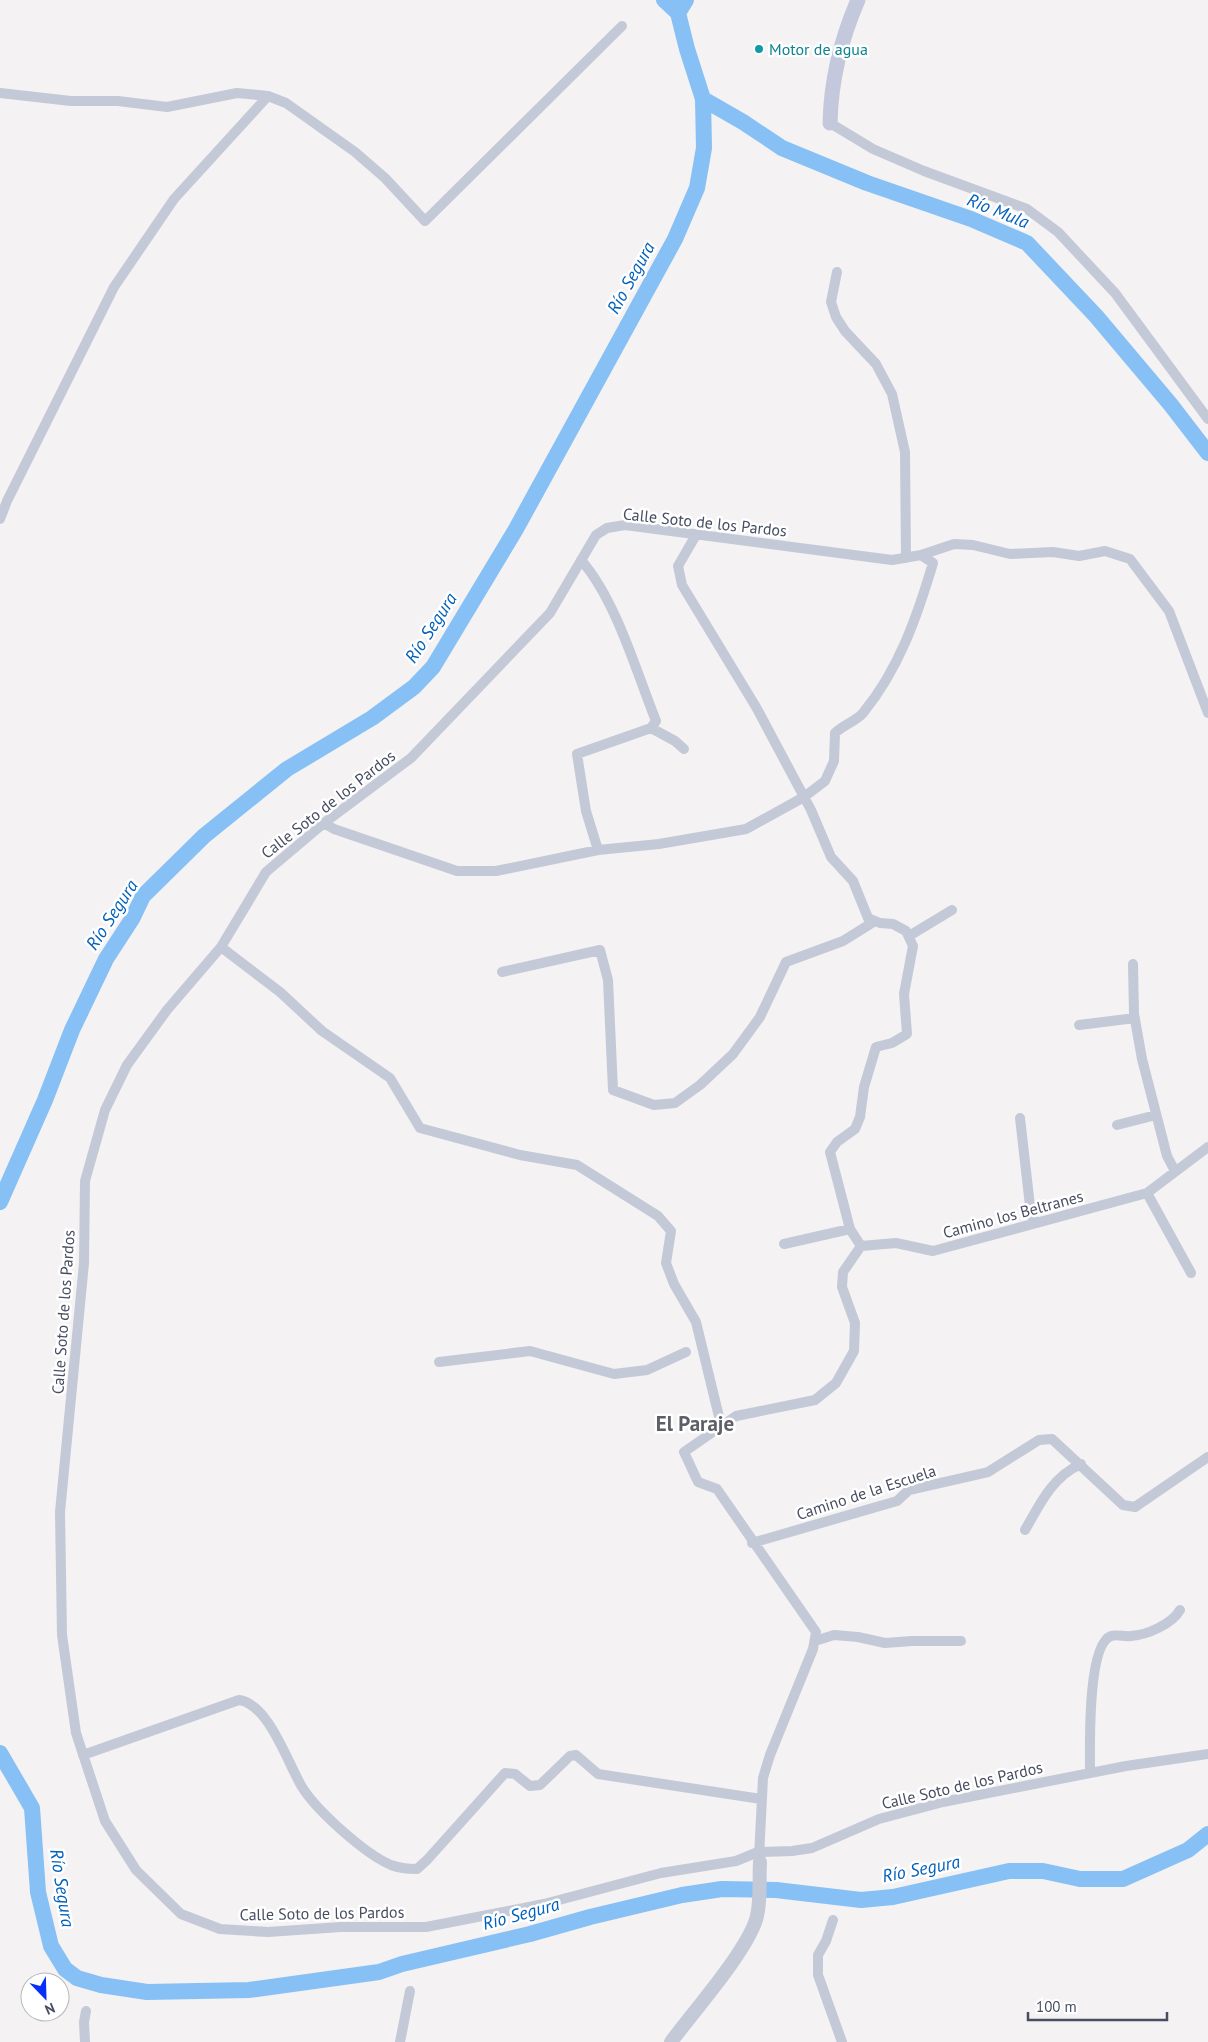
<svg xmlns="http://www.w3.org/2000/svg" width="1208" height="2042" font-family="'PT Sans',sans-serif">
<rect width="100%" height="100%" fill="#f4f2f2"/>
<g fill="none" stroke-linecap="round" stroke-linejoin="round">
<path stroke="#86c0f5" stroke-width="16" d="M664 0 678 13
M703 99 743 122 782 148 867 183 971 219 1027 243 1096 316 1171 405 1208 453
M0 1202 45 1100 72 1030 106 959 132 919 143 896 204 836 287 769 372 718 414 687 433 667 516 529 675 239 697 188 704 148 703 99 687 49 678 13 686 0
M0 1753 32 1808 38 1892 51 1946 65 1969 77 1978 101 1985 147 1992 249 1990 379 1972 402 1964 530 1934 590 1917 682 1895 722 1889 776 1890 861 1900 893 1897 1009 1871H1043L1080 1879H1123L1188 1850 1208 1834"/>
<path stroke="#c4c9d7" stroke-width="10" d="M0 93 71 101H118L167 107 237 93 268 96 286 103 355 152 385 178 425 221 622 26
M830 123 873 149 924 171 1027 209 1058 232 1115 293 1208 419
M837 272 831 302 836 317 845 331 876 364 892 394 905 452 906 558
M0 519 7 501 114 287 174 199 268 96
M696 535 678 566 682 585 756 707 811 810 831 857 853 881 868 918 880 923 893 924 906 931 913 946 904 994 907 1034 892 1043 876 1047 864 1087 860 1117 855 1129 837 1142 830 1152 850 1229 861 1246
M581 560C616 600 636 671 656 721L651 728 577 754 586 811 598 850 659 844 746 829 804 797 825 781 834 761 835 733C843 725 858 720 863 713 899 669 917 617 933 563L921 555
M1208 713 1169 611 1130 559 1105 551 1079 556 1053 552 1010 554 973 545 954 544 921 555 892 560 625 525 607 528 596 535 550 613 411 758 324 823 266 872 221 947 167 1010 127 1065 105 1110 85 1181 84 1263 60 1512 62 1635 76 1733 105 1821 136 1870 181 1914 220 1929 268 1932 341 1927H426L544 1904 661 1873 736 1861 758 1852 792 1851 812 1848 879 1819 943 1802 1126 1766 1208 1754
M651 728 675 741 684 749
M324 823 334 829 457 871H496L598 850
M909 936 952 910
M221 947 280 992 322 1031 390 1078 420 1128 520 1155 577 1165 658 1216 671 1231 666 1263 674 1284 696 1322 721 1425
M1133 964 1134 1014 1142 1059 1167 1156 1175 1171
M502 972 600 950 608 980 613 1090 654 1105 675 1103 700 1085 733 1054 760 1017 786 962 843 941 875 921
M1079 1025 1135 1018
M1020 1118 1030 1206 1034 1223
M1117 1125 1156 1115
M1147 1193 1191 1273
M784 1244 850 1229
M439 1362 530 1351 614 1374 647 1370 686 1352
M1025 1530C1040 1504 1052 1477 1081 1464
M752 1543 897 1501 909 1490 988 1472 1039 1440 1052 1439 1123 1505 1135 1507 1208 1457
M815 1641 834 1635 858 1637 885 1643 912 1641H961
M83 1755 239 1700C269 1704 288 1764 302 1787 317 1811 365 1854 391 1865 399 1868 409 1869 417 1869L427 1860 505 1773 515 1774 530 1786 540 1785 570 1756 576 1755 598 1774 761 1799
M1090 1773C1090 1749 1087 1645 1111 1636 1117 1634 1125 1637 1131 1636 1147 1635 1172 1624 1180 1610
M759 1857 763 1778 770 1755 813 1649 816 1632 717 1489 698 1482 684 1452 736 1416 815 1400 836 1383 854 1351 855 1323 842 1287 843 1272 861 1246 896 1243 933 1251 1147 1193 1208 1147
M833 1920 826 1941 818 1955V1975L842 2042
M85 2042 84 2022 86 2011
M400 2042 410 1991"/>
<path stroke="#c4c9d7" stroke-width="14" d="M671 2042C692 2013 750 1948 757 1916 761 1899 759 1879 760 1862"/>
<path stroke="#c3c8dc" stroke-width="15" d="M830 123C831 80 841 39 858 0"/>
</g>
<circle fill="#0f9aa8" stroke="#fff" stroke-width="2" cx="759" cy="49" r="5"/>
<g text-anchor="middle" stroke-width="5" stroke-linejoin="round" paint-order="stroke">
<g font-size="16" fill="#0d838f" stroke="#fff" text-anchor="start">
<text x="769" y="55">Motor de agua</text>
</g>
<g font-size="16" fill="#474e61" stroke="#fff">
<text transform="translate(705 522) rotate(6)" y="6">Calle Soto de los Pardos</text>
<text transform="translate(328 804) rotate(-38)" y="6">Calle Soto de los Pardos</text>
<text transform="translate(1013 1214) rotate(-15)" y="6">Camino los Beltranes</text>
<text transform="translate(63 1312) rotate(-86)" y="6">Calle Soto de los Pardos</text>
<text transform="translate(866 1492) rotate(-18)" y="6">Camino de la Escuela</text>
<text transform="translate(962 1785) rotate(-13)" y="6">Calle Soto de los Pardos</text>
<text transform="translate(322 1913) rotate(-1)" y="6">Calle Soto de los Pardos</text>
</g>
<g font-size="18" font-style="italic" fill="#0061bc" stroke="#fff">
<text transform="translate(998 211) rotate(22)" y="6">Río Mula</text>
<text transform="translate(631 278) rotate(-61)" y="6">Río Segura</text>
<text transform="translate(431 628) rotate(-57)" y="6">Río Segura</text>
<text transform="translate(112 915) rotate(-57)" y="6">Río Segura</text>
<text transform="translate(921 1869) rotate(-11)" y="6">Río Segura</text>
<text transform="translate(62 1888) rotate(81)" y="6">Río Segura</text>
<text transform="translate(521 1914) rotate(-15)" y="6">Río Segura</text>
</g>
<g font-size="21" font-weight="bold" fill="#5d5f67" stroke="#fff">
<text x="695" y="1431">El Paraje</text>
</g>
</g>
<g transform="translate(45 1997) rotate(157)"><circle r="24" fill="#ffffff" stroke="#b5b8c0"/>
<path d="M0-4L9 19L0 12L-9 19Z" fill="#072ff9"/>
<text y="-8" font-size="14" font-weight="bold" text-anchor="middle" fill="#474e61">N</text>
</g>
<path d="M1028 2012v8h139v-8" fill="none" stroke="#474e61" stroke-width="2.5"/>
<text x="1036" y="2012" font-size="15" fill="#474e61" stroke="#ffffff" stroke-width="4" paint-order="stroke">100 m</text>
</svg>
